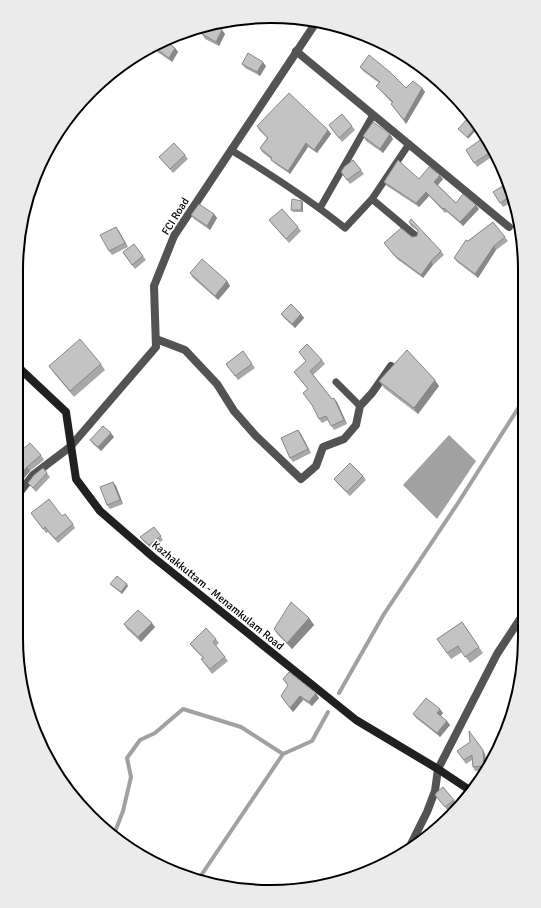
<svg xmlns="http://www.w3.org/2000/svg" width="541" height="908" font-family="Signika,sans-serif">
<rect width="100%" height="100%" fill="#fff"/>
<path fill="#a1a1a1" d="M449 435 476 461 437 519 403 485Z"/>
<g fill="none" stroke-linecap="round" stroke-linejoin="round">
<path stroke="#a1a1a1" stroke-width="4" d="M339 693 384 614 458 503 524 399
M283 754 312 741 328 712
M113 837 123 811 131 777 127 758 140 740 155 733 183 709 241 727 283 754 198 880"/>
<path stroke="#535353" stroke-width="7" d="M231 150C270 174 309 199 345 228L372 199 409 144
M372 199 416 236
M320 208 373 115
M336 382 360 406"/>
<path stroke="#535353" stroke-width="8" d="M296 51 509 227
M156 339 185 350 217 384 234 411 256 436 301 479 316 466 323 447 344 439 356 425 360 406 372 393 391 366
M409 848 427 812 435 791 438 769 497 654 524 613"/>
<path stroke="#535353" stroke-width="8" d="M16 497 33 475 70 447 156 347 154 286 174 236 317 21"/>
<path stroke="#202020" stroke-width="8" d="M16 365 66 412 76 479 100 511 153 557 356 720 438 769 471 791"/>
</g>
<path fill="#a8a8a8" d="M222 30 225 34 219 46 205 39 202 34Z
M168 43 175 48 178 52 172 62 153 49Z
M242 64 266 66 260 76 245 68Z
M360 67 406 88H422L425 92 406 124 391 104 392 103 379 89 376 86 379 83 363 71Z
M329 125 352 126 355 130 342 142Z
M257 126 328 130 331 134 317 153 308 147 290 174 274 163 271 159 262 152 260 148 267 138 259 130Z
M390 134 393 139 383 153 366 141 363 136Z
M491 143 496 154 477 167 466 150Z
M185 155 188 159 173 173 159 157Z
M353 160 364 174 350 184 341 172Z
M419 179H443L438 185 456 203 479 209 463 226 447 212 445 213 429 196 419 207 387 186 384 182Z
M509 188 512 193 514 201 503 207 500 203Z
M302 201 303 203V212H293L291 210Z
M214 214 217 218 210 230 194 219 191 215Z
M269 220 298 227 301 231 289 243 272 224Z
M409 222 441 251 444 255 433 265 423 278 397 259 384 243 417 236 418 231 411 226Z
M493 222 508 241 496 250 478 278 457 262 454 258 468 241Z
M116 227 119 231 128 247 112 255 109 251Z
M134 244 146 260 135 269 123 253Z
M190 273 227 281 230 286 218 300 193 278Z
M281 314H301L304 318 295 328 284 318Z
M243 351 255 368 238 380 226 364Z
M299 352 322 360 325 364 313 375 332 399 337 402 347 424 334 430 328 420 322 423 319 419 313 406 308 389 294 372 306 361Z
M101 364 105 370 74 397 53 372 49 366Z
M379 381 439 386 418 414 384 388Z
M16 416 19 419 16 421Z
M298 430 301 434 311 453 293 462 290 458Z
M114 437 101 451 93 444 90 440Z
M16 455H41L44 460 30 471 19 484 16 482Z
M47 473 50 477 36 492 28 483Z
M363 476 366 480 350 496 337 483 334 479Z
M113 482 116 486 123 504 110 509 107 505Z
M31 513 62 516 73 524 75 528 58 543 48 532 46 533Z
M154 527 163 540 152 549 143 541 140 537Z
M110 584 128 586 122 594 112 586Z
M309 618 314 625 292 649 278 635 274 629Z
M462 622 483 653 470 663 462 652 451 659 437 639Z
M124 624 155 627 141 642 127 629Z
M216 639 219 643 216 646 228 661 212 674 201 659 203 658 193 648 190 644Z
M283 679 319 698 312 706 303 700 293 712 281 696 288 686Z
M443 713 440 716 450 725 440 737 416 718 413 714Z
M457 751 485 754 487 770 475 771 473 767 472 760 466 764Z
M435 795 454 800 457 804 448 811Z"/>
<path fill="#888" d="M222 30 225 34 219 46 216 42Z
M175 48 178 52 172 62 169 58Z
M263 62 266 66 260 76 257 72Z
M422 88 425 92 406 124 404 120Z
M477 126 478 128 468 139 467 137Z
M328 130 331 134 317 153 314 150Z
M390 134 393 139 383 153 380 149Z
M306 143 308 147 290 174 288 171Z
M440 175 443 179 437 186 434 182Z
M426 192 429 196 419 207 416 203Z
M302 201 303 203V212L301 210Z
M476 205 479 209 463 226 460 222Z
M214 214 217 218 210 230 207 226Z
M116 227 119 231 128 247 125 243Z
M494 246 496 250 478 278 475 274Z
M431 261 433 265 423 278 421 275Z
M227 281 230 286 218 300 215 296Z
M301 314 304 318 295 328 292 324Z
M435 380 439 386 418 414 414 408Z
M334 398 337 402 347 424 344 420Z
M298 430 301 434 311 453 308 449Z
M111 433 114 437 101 451 98 447Z
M27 467 30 471 19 484 16 481V480Z
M113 482 116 486 123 504 120 500Z
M127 584 128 586 122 594 121 592Z
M309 618 314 625 292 649 287 643Z
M152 623 155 627 141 642 138 637Z
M316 693 319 698 312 706 309 702Z
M300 696 303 700 293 712 290 708Z
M440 709 443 713 440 717 437 713Z
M447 721 450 725 440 737 437 733Z
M483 750 485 754 487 770 484 766Z"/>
<path fill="#c3c3c3" stroke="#888" d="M212 25 222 30 216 42 202 34 206 27Z
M168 43 175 48 169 58 155 48Z
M248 53 263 62 257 72 242 64Z
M369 55 390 72 406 88 413 81 422 88 404 120 391 104 393 102 376 86 380 82 360 67Z
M289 93 328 130 314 150 306 143 288 171 271 160 272 158 260 148 268 138 257 126Z
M342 114 352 126 339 138 329 125Z
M468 118 477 126 467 137 458 129Z
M373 122 390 134 380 149 363 136Z
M486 136 491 143 494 150 474 163 466 150Z
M174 143 185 155 170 169 159 157Z
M353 160 361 170 347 180 341 172 344 167Z
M398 160 419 179 429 167 440 175 434 182 456 203 463 194 476 205 460 222 444 208 443 209 426 192 416 203 384 182Z
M506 184 513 195 500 203 493 192Z
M292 199 302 201 301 210H291Z
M199 204 214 214 207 226 191 215Z
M282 209 298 227 286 239 269 220Z
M411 219 441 251 431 261 421 275 394 255 384 243 401 228 412 237 417 236 418 230 409 222Z
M493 222 505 237 494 246 475 274 454 258 466 240 468 241Z
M116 227 125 243 109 251 100 235Z
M134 244 143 256 132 265 123 252Z
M202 259 227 281 215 296 190 273Z
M291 304 301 314 292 324 281 314Z
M80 339 101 364 70 391 49 366Z
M307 344 322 360 310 371 332 399 334 398 344 420 331 426 326 416 319 419 312 405 303 393 308 389 294 372 306 361 299 352Z
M407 350 435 380 414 408 379 381Z
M243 351 252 364 235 376 226 364Z
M103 426 111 433 98 447 90 440Z
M298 430 308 449 290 458 281 438Z
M30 443 41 455 27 467 16 480V455Z
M350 463 363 476 347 492 334 479Z
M43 468 47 473 33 488 28 483 34 475Z
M113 482 120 500 107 505 100 487Z
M49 499 62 516 65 514 73 524 55 539 45 527 43 529 31 513Z
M154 527 161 536 149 545 140 537Z
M117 576 127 584 121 592 110 584Z
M291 602 309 618 287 643 274 629Z
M138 610 152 623 138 637 124 624Z
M462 622 479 647 465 657 458 646 447 653 437 639Z
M206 628 216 639 213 642 225 657 210 669 201 659 204 658 190 644Z
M289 672 316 693 309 702 300 696 290 708 281 696 288 685 283 679Z
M426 698 440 709 437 713 447 721 437 733 413 714Z
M469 731 483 750 484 766 473 767 472 755 464 760 457 751 470 742Z
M443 787 454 800 445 807 435 795 436 793Z"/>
<g text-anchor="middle" stroke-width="3.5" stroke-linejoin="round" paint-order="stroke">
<g font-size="11" fill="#000" stroke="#fff">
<text transform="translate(175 216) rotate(-58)" y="4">FCI Road</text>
<text transform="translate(218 595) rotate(39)" y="4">Kazhakkuttam - Menamkulam Road</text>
</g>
</g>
<path d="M0 0H541V908H0ZM270 23H271A247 247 0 0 1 518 270V638A247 247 0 0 1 271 885H270A247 247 0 0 1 23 638V270A247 247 0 0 1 270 23Z" fill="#ebebeb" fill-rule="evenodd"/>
<path fill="none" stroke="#000" stroke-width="2" d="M270 23H271A247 247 0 0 1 518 270V638A247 247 0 0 1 271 885H270A247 247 0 0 1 23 638V270A247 247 0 0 1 270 23Z"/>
</svg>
